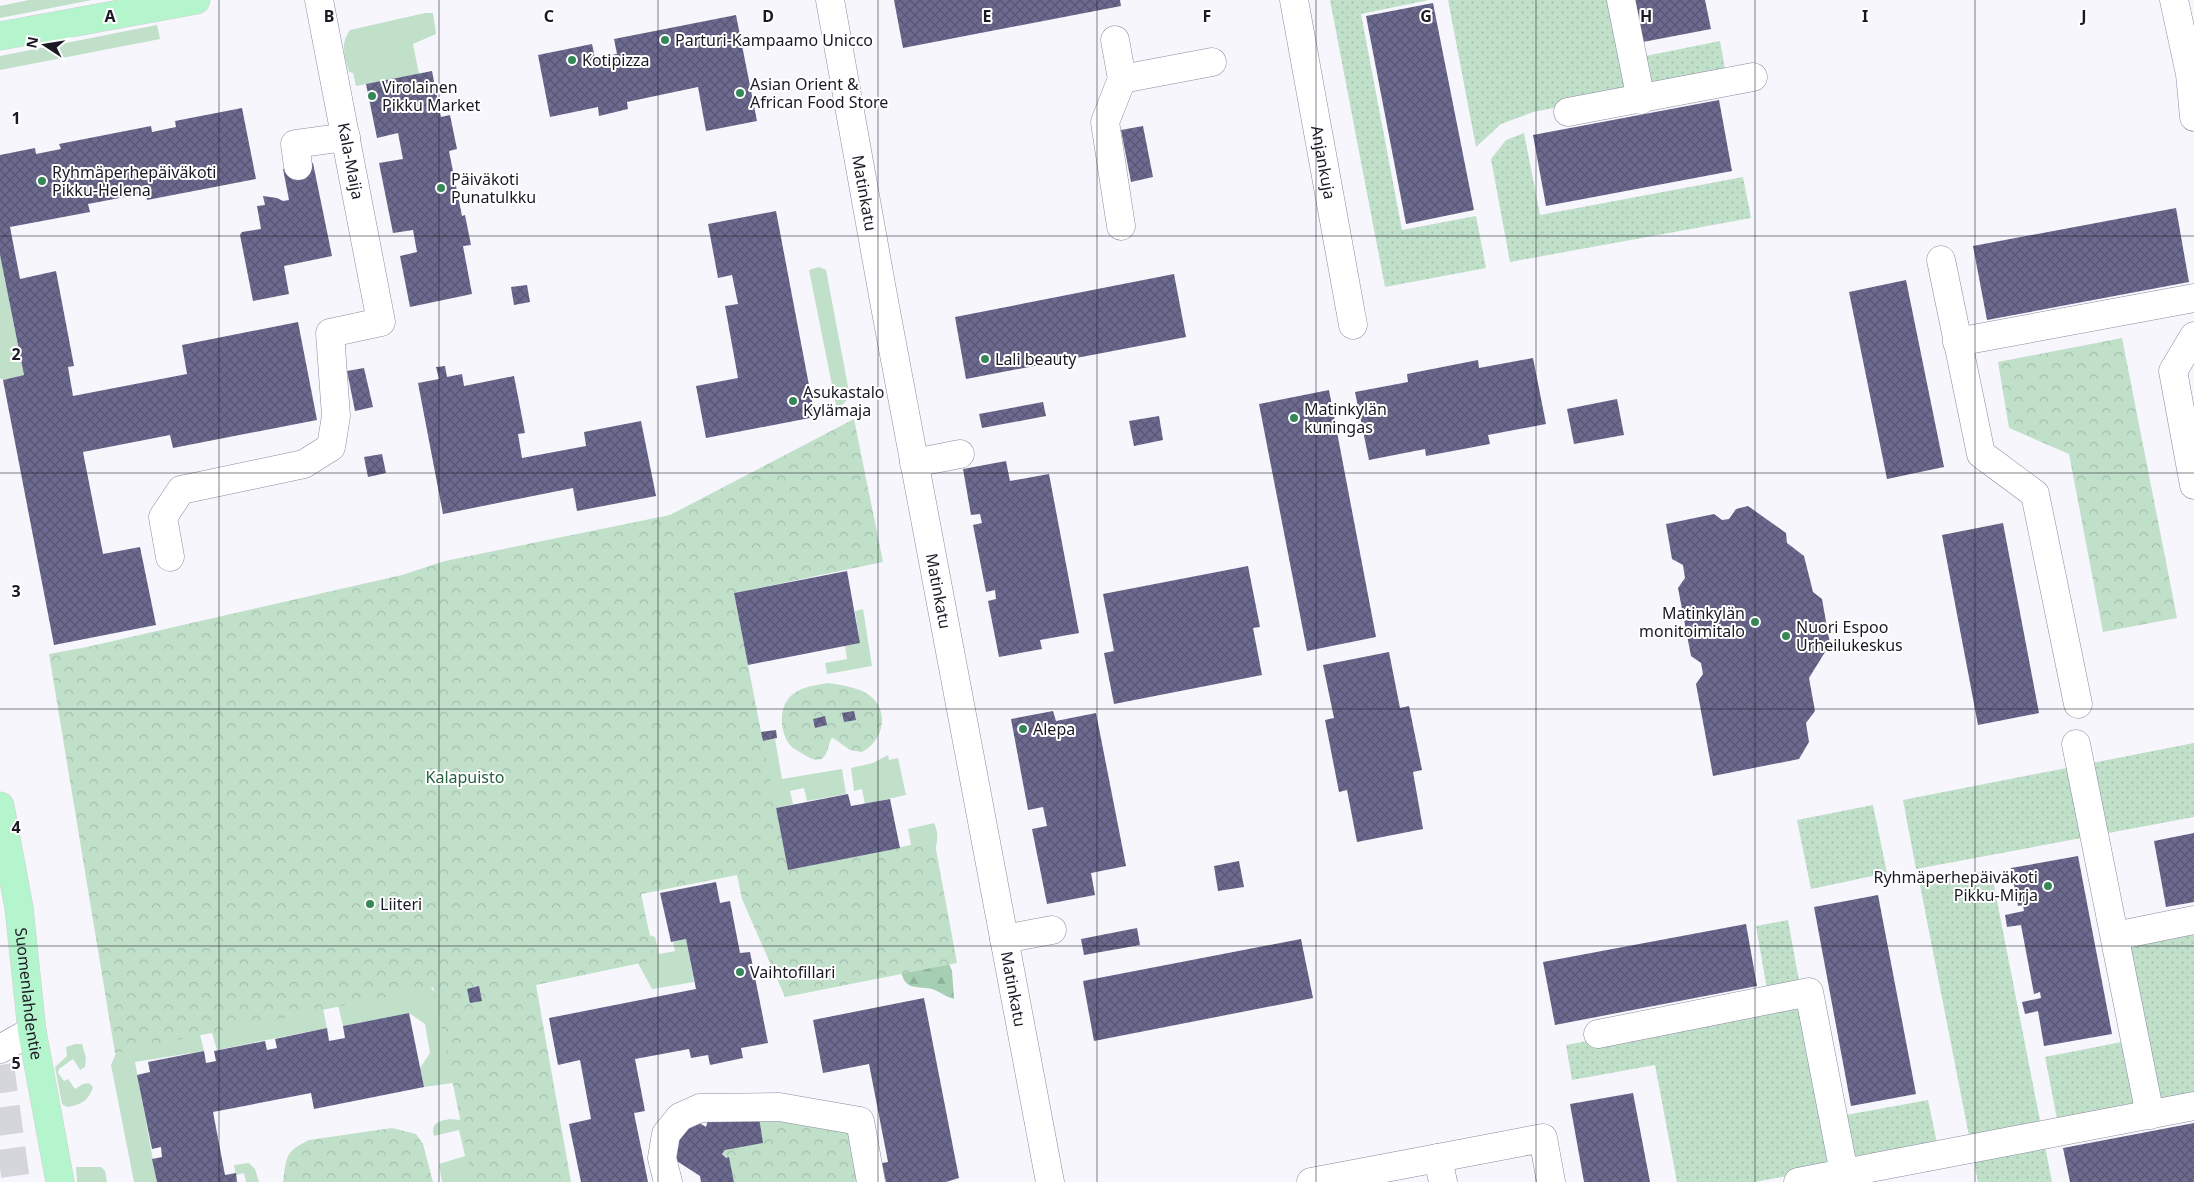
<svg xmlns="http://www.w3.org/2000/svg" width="2194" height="1182" font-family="'Noto Sans',sans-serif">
<defs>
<pattern id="forest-firs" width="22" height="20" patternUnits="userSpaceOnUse" patternTransform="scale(1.25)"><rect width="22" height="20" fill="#a6ceb3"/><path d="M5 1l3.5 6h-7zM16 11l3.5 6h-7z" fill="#8eb09a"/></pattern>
<pattern id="park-crowns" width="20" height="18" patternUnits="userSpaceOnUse" patternTransform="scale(1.25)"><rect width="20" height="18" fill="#c0e0ca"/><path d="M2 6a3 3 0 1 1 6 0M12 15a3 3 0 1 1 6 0" fill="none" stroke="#a4c0ad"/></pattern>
<pattern id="garden-dots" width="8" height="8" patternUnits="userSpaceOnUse" patternTransform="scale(1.25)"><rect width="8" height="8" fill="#c0e0ca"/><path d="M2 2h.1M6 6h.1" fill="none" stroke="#a4c0ad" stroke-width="1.8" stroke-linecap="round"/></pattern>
<pattern id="building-cross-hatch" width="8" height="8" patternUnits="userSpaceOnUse" patternTransform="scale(1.25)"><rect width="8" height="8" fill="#6c6a8e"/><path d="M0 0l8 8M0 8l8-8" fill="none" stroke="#585674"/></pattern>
</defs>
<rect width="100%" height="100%" fill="#f6f6fc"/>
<path fill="#c0e0ca" d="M29 0H92L0 18V6Z
M425 13H433L436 34 413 44 419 74 356 86 353 73 349 72C344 56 340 44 350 30Z
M157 25 160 39 0 70V56Z
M0 255 24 375 3 380 0 378Z
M819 267 826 270 850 397 837 410 809 270Z
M863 609 872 666 827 674 825 663 847 659 845 646 860 643 855 611Z
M761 732 763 741 775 739 782 779 842 769 846 794 807 801 804 788 790 791 793 804 776 808 788 870 911 845 908 829 934 823C939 834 938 841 934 852L788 883 746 736Z
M888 755 889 760 898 758 906 795 865 804 862 789 854 791 851 768 873 763Z
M646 934 655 937 659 954 675 951 673 942 686 939 694 982 652 989 633 954Z
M430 986 436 995 453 1083 424 1087 420 1068 430 1053 425 1024 409 1013 343 1026 337 1001Z
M322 1004 327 1028 217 1050 210 1026Z
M199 1031 204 1051 135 1062 157 1182H134L111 1065 119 1046Z
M75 1044H82L86 1058 85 1067 80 1070 73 1059 59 1069 58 1073 64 1081 68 1079 75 1089 83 1084 89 1083 93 1087C89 1101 80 1105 67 1107L62 1104 55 1067 67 1056 66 1047Z
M450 1119 461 1120 474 1182H442L439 1164 465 1156 459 1130 434 1136C430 1123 439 1121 450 1119Z
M249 1163 255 1169 259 1182H246L244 1173 236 1175 234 1165Z
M76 1167H101L105 1171 107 1182H77Z"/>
<path fill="url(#forest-firs)" d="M941 944 952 971 954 999C946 997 939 991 932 989 913 985 905 992 900 967Z"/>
<path fill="url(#park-crowns)" d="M2122 338 2177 618 2103 632 2069 454 2009 428 1998 362Z
M854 419 883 562 734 593 788 870 900 848 934 839 957 963 785 997 742 899 737 875 641 894 655 960 536 985 571 1182H473L433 987 115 1053 49 654 87 647 402 575 445 561 670 515Z
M828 683C840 685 858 687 869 695 890 710 884 741 862 752L850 750 833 738 831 739C828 746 828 755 821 759 814 761 808 757 803 754 799 751 793 749 790 745 778 730 778 700 798 691 806 686 818 685 828 683Z
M758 1111 850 1133 858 1182H734L729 1157 726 1158 722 1154Z
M392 1128 416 1134 423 1144 433 1182H283C287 1157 284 1152 309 1140Z"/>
<path fill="url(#garden-dots)" d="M1330 0H1429L1361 14 1402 230 1476 216 1486 268 1385 287Z
M1448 0H1615L1626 60 1720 41 1726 75 1533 112 1501 124 1476 147Z
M1524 133 1540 215 1743 177 1751 218 1510 262 1491 159 1506 140Z
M2194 743V817L1916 869 1903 800Z
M1873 805 1887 873 1811 889 1797 820Z
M1991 870 2052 1182H1978L1920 885Z
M1788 920 1824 1119 1928 1100 1938 1148 1755 1182H1677L1655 1065 1572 1080 1566 1045 1770 1007 1756 926Z
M2194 928V1098L2058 1124 2045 1057 2142 1038 2123 942Z"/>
<path fill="url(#building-cross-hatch)" d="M894 0H1120L1121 6 903 48Z
M1635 0H1705L1711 29 1643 42Z
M1433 3 1474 210 1406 224 1366 16Z
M736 15 757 121 706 131 698 87 627 102 628 109 599 116 598 107 550 117 538 55 592 44 595 58 617 54 614 39Z
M432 71 441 117 450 115 457 149 449 151 462 216 465 215 471 245 463 246 472 294 410 307 400 256 417 252 413 230 393 233 379 163 403 159 398 133 377 138 366 84Z
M1719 100 1732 171 1546 206 1533 135Z
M242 108 256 179 147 200 146 193 88 204 90 212 10 227 20 279 56 271 74 366 68 367 73 396 187 374 182 345 298 322 317 420 173 448 170 435 83 452 103 554 140 547 156 625 54 645 3 380 24 375 0 255V155L35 148 36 154 61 149 59 144 151 126 152 132 176 127 175 121Z
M1143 126 1153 177 1131 182 1121 130Z
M313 163 332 256 284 266 289 294 253 301 240 235 242 232 261 229 257 206 265 205 263 196 277 198 283 201 289 200 283 169Z
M2176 208 2189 282 1987 320 1973 246Z
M776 211 815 417 706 438 696 386 738 378 725 306 738 304 732 275 718 278 708 224Z
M1174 274 1186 337 966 379 955 317Z
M1906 280 1944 467 1887 479 1849 292Z
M527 285 530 302 514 305 511 287Z
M1533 358 1546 424 1488 435 1490 444 1426 456 1425 449 1369 460 1355 392 1408 382 1407 374 1478 360 1479 368Z
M445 366 447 377 462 374 464 386 514 376 525 433 518 434 522 458 586 446 584 432 641 421 656 496 577 511 573 488 443 514 418 383 439 379 436 367Z
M364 368 373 407 355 411 347 371Z
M1329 390 1376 637 1307 651 1259 404Z
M1617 399 1624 435 1574 444 1567 409Z
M1043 402 1046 416 982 428 979 414Z
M1159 416 1163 440 1134 446 1129 421Z
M382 454 386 473 368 477 364 457Z
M1006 461 1010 481 1049 474 1079 633 1040 640 1042 649 999 657 988 601 996 599 995 590 986 592 973 525 982 523 980 514 971 515 963 469Z
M1748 506 1786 533 1787 543 1804 556 1813 592 1822 599 1830 644 1809 678 1815 711 1806 723 1809 742 1799 759 1713 776 1696 684 1703 674 1701 663 1691 656 1678 588 1685 578 1683 565 1672 559 1666 524 1714 514 1722 520 1729 519 1736 509Z
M2003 523 2039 713 1978 725 1942 535Z
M1248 566 1260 627 1253 628 1262 675 1114 704 1104 653 1114 651 1103 594Z
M847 571 860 643 748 665 734 593Z
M1389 652 1400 708 1409 706 1422 770 1413 772 1423 829 1357 842 1347 790 1339 792 1325 720 1334 718 1323 665Z
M854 711 856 720 844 722 842 713Z
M1053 711 1056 721 1096 713 1126 866 1091 873 1095 895 1047 904 1032 829 1047 826 1043 807 1028 810 1011 719Z
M825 716 827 725 815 728 813 719Z
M776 730 777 738 763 741 761 732Z
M848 794 851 806 890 799 900 848 788 870 776 808Z
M2194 833V902L2166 907 2154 841Z
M2078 856 2112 1034 2044 1046 2038 1011 2025 1014 2022 1002 2041 998 2040 992 2034 994 2021 925 2007 927 2005 915 2024 911 2023 905 2018 906 2011 868Z
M1239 861 1244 887 1218 891 1214 866Z
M716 882 720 903 730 901 740 953 750 952 768 1043 741 1048 743 1058 710 1065 708 1055 691 1058 689 1049 635 1059 645 1111 634 1113 648 1182H581L569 1124 591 1119 580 1060 558 1065 549 1018 696 989 686 939 671 942 660 893Z
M1878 895 1916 1094 1851 1106 1814 907Z
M1746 924 1757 986 1555 1025 1543 962Z
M1137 928 1140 945 1084 955 1081 939Z
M1301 939 1313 998 1094 1041 1083 981Z
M479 986 482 1001 470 1003 467 989Z
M924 998 959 1178 946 1182H886L882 1163 888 1162 869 1064 823 1073 813 1020Z
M409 1013 424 1087 314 1109 311 1093 213 1112 225 1175 236 1173 237 1182H157L152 1159 162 1157 161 1147 152 1149 137 1075 150 1072 148 1062 204 1051 206 1063 216 1061 214 1051 265 1041 267 1050 277 1048 275 1039 327 1028 329 1041 345 1038 343 1026Z
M1633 1093 1650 1182H1584L1570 1104Z
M758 1111 763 1143 725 1150 722 1154 726 1158 729 1157 734 1182H701L700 1176 669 1156 693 1119 706 1127 708 1120Z
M2194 1123V1182H2070L2063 1148Z"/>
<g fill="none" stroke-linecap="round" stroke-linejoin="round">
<path stroke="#d5d5dc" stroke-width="28" stroke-dasharray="28 14" stroke-linecap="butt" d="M0 1065 16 1182"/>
<defs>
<g id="minor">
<path id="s1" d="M830 0 884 301 1050 1182"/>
<path id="s2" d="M1294 0 1353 325"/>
<path d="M1621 0 1641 100"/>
<path d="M2174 0 2190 74 2194 117"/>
<path d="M1115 40 1122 79"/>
<path d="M1568 112 1753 77"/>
<path d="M298 166 295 144 346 137"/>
<path d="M1121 226 1105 122 1122 79 1212 62"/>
<path d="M1941 260 1981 454 2035 494 2078 704"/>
<path d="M2194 336 2173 371 2194 485"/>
<path d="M1957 342 2194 298"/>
<path d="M914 463 960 454"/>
<path d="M170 557 163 517 181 490 304 464 331 447 336 416 330 333 381 322 319 0"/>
<path d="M2076 744 2150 1115"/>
<path d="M2115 936 2194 920"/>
<path d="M1004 939 1052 930"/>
<path d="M1598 1034 1809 992 1844 1173 1798 1182"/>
<path d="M0 1049 32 1031"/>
<path d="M1844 1173 2194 1106"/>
<path d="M668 1182 662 1158 666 1134 680 1117 700 1108 779 1107 860 1121 871 1182"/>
<path d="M1311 1182 1438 1158"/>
<path d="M1443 1182 1438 1158 1543 1138 1551 1182"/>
</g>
<g id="major">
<path d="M0 36 196 0"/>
<path id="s3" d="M0 806 19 908 32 1031 60 1182"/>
</g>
</defs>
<use href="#minor" stroke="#8b8aa3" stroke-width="29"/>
<use href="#major" stroke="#d1d1d3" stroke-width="29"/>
<use href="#minor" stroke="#fff" stroke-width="28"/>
<use href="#major" stroke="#b4f5cd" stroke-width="28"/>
</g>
<path fill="none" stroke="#1b1a24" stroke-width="1" stroke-opacity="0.55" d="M219 0V1182M439 0V1182M658 0V1182M878 0V1182M1097 0V1182M1316 0V1182M1536 0V1182M1755 0V1182M1975 0V1182M0 236H2194M0 473H2194M0 709H2194M0 946H2194"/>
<g fill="#368758" stroke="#fff" stroke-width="2">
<circle cx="665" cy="40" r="5"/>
<circle cx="572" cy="60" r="5"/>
<circle cx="740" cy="93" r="5"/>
<circle cx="372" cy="96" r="5"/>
<circle cx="42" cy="181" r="5"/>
<circle cx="441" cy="188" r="5"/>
<circle cx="985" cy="359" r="5"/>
<circle cx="793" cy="401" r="5"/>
<circle cx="1294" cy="418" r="5"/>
<circle cx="1755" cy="622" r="5"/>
<circle cx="1786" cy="636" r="5"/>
<circle cx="1023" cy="729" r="5"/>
<circle cx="2048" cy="886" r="5"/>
<circle cx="370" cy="904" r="5"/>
<circle cx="740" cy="972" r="5"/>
</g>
<g text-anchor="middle" stroke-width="4" stroke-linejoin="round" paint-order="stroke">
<g font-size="16" fill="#1b1a24" stroke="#fff" text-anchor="start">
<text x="675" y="46">Parturi-Kampaamo Unicco</text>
<text x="582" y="66">Kotipizza</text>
<text x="750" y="90">Asian Orient &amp;<tspan x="750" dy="18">African Food Store</tspan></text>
<text x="382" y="93">Virolainen<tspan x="382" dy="18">Pikku Market</tspan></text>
<text x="52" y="178">Ryhmäperhepäiväkoti<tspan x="52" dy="18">Pikku-Helena</tspan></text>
<text x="451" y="185">Päiväkoti<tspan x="451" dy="18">Punatulkku</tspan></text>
<text x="995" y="365">Lali beauty</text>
<text x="803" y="398">Asukastalo<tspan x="803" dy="18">Kylämaja</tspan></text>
<text x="1304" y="415">Matinkylän<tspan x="1304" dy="18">kuningas</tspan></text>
<text x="1745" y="619" text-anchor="end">Matinkylän<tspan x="1745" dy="18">monitoimitalo</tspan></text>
<text x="1796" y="633">Nuori Espoo<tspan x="1796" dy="18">Urheilukeskus</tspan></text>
<text x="1033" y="735">Alepa</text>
<text x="2038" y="883" text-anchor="end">Ryhmäperhepäiväkoti<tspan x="2038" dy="18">Pikku-Mirja</tspan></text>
<text x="380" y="910">Liiteri</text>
<text x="750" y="978">Vaihtofillari</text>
</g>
<g font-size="16" fill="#1b1a24" stroke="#fff">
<text transform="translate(351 161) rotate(79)" y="6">Kala-Maija</text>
<text dy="6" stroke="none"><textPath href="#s2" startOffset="165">Anjankuja</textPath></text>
<text dy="6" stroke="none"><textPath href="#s1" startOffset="196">Matinkatu</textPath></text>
<text dy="6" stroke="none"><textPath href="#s1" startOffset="601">Matinkatu</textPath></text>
<text dy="6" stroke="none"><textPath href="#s1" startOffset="1006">Matinkatu</textPath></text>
<text dy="6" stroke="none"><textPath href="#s3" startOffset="190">Suomenlahdentie</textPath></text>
</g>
<g font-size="16" fill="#23613d" stroke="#fff">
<text x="465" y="783">Kalapuisto</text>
</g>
</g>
<g font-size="16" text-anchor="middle" font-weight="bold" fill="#1b1a24" stroke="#fff" stroke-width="4" stroke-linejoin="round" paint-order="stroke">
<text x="110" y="22">A</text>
<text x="329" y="22">B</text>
<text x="549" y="22">C</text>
<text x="768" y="22">D</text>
<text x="987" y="22">E</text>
<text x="1207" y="22">F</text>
<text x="1426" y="22">G</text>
<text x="1646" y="22">H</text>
<text x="1865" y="22">I</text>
<text x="2084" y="22">J</text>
<text x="16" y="124">1</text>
<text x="16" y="360">2</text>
<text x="16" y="597">3</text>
<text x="16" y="833">4</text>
<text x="16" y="1069">5</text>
</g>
<g transform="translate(45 45) rotate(282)" stroke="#ffffff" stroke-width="4" paint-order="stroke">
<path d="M0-4L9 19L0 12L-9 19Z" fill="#1b1a24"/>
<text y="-8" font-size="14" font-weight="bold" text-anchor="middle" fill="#1b1a24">N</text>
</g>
</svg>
